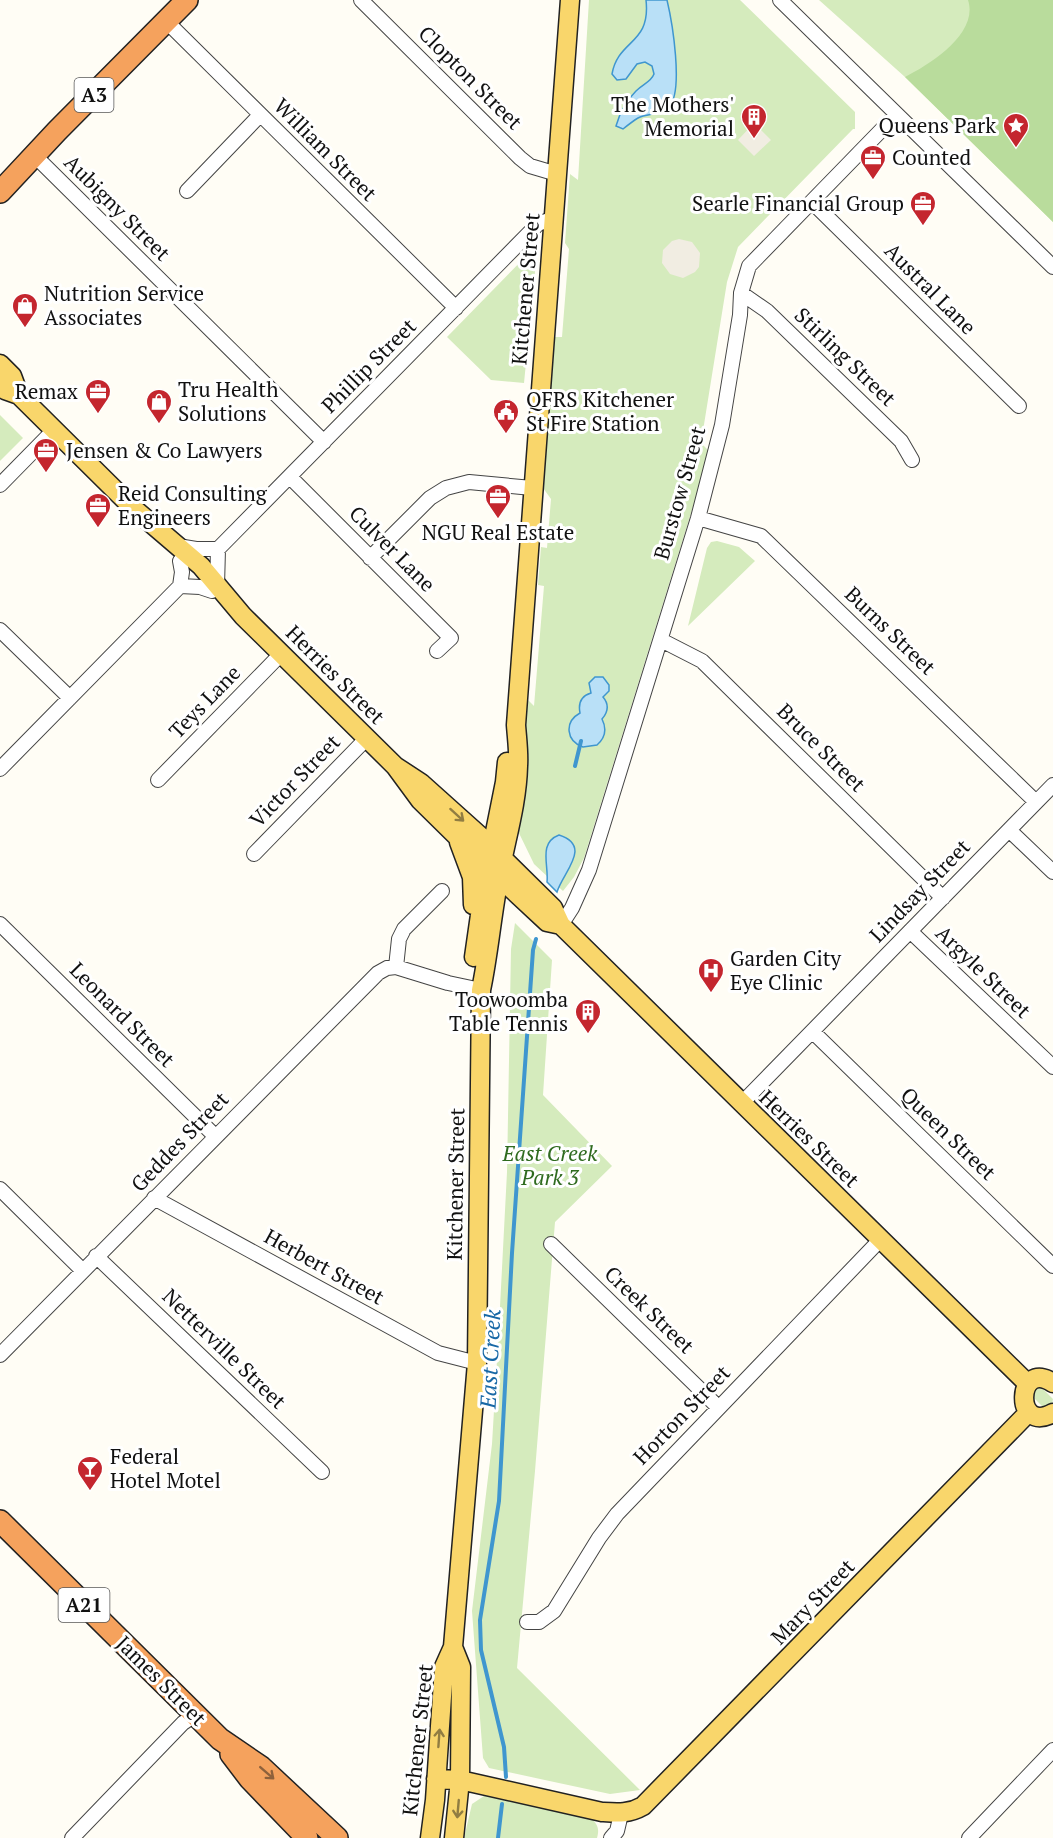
<svg xmlns="http://www.w3.org/2000/svg" width="1053" height="1838" font-family="'PT Serif',serif">
<rect width="100%" height="100%" fill="#fffdf5"/>
<path fill="#d5ebbd" d="M589 0H740L855 112V129H853L738 247 727 282 701 443 710 452 584 858 574 877 563 891 534 864 517 829 524 763 526 698 534 706 544 586 538 585 541 547 547 548 551 499 543 488 555 337H562L569 249 565 243 570 174 578 180Z
M819 0H1053V222L905 77Z
M531 251H537L524 383 491 380 447 337Z
M0 415 23 438 0 461Z
M717 541 739 547 755 561 688 626 707 548 711 542Z
M515 923 552 960 543 1095 612 1166 555 1222 535 1471 517 1668 640 1790 610 1794 489 1768 483 1758 472 1611 492 1444 499 1326 507 1172 511 949Z
M1041 1387 1053 1399 1052 1405 1043 1407 1032 1396 1033 1389Z
M484 1796H491L589 1816C597 1824 600 1827 597 1838H464L472 1804Z"/>
<path fill="#b9dc9c" d="M968 0H1053V222L905 77C931 64 979 33 968 0Z"/>
<path fill="#f1ede2" d="M754 123 771 140 754 156 738 140Z
M679 239 692 242 700 253 699 267 695 272 683 278 670 274 662 263 663 250 672 241Z"/>
<path fill="#b9e0f7" stroke="#3f96cf" stroke-width="1.5" d="M646 0H667C672 21 684 91 669 107 662 115 647 113 638 118 633 121 628 125 623 129L616 126C620 112 626 101 636 91 643 84 651 82 654 74L652 66 645 62 637 64 626 79 617 80 612 74C618 39 651 45 646 0Z
M595 677H603L609 685V691L603 697C609 704 608 712 602 719 607 729 605 738 597 745L583 747C566 741 564 722 580 713 578 703 581 696 591 693L589 683Z
M559 835C593 846 563 872 557 892L547 882C549 865 538 843 559 835Z"/>
<g fill="none" stroke-linecap="round" stroke-linejoin="round">
<path stroke="#3f96cf" stroke-width="4" d="M575 766 581 741
M506 1777 504 1747 481 1650 480 1620 499 1501 512 1253 533 950 536 939
M498 1838 502 1804"/>
<defs>
<path id="minor" d="M361 0 520 158 530 166 557 174
M780 0 1053 267
M166 21 456 308
M35 156 324 442
M187 191 260 115
M812 202 1019 406
M741 293 767 311 901 441 912 460
M290 477 451 638 437 651
M0 485 54 430
M698 518 761 536 1036 802
M178 546 196 549H218
M370 558 430 498 446 488 469 482 532 488
M180 586 200 587 212 591
M217 586 218 549 538 224 554 218
M0 630 70 698
M661 640 702 661 943 898
M0 769 180 586 182 572 180 561
M158 780 281 654
M1009 830 1053 872
M254 854 367 738
M0 924 215 1136
M561 925 572 908 589 870 698 518 722 425 740 315 741 293 749 266 896 115
M910 931 1053 1067
M396 967 399 939 404 929 442 891
M813 1032 1053 1266
M741 1104 1053 785
M0 1189 82 1270
M154 1198 438 1353 477 1363
M551 1244 718 1407
M96 1256 322 1472
M0 1355 378 973 387 968 396 967 448 983 481 990
M527 1622H539L554 1611 599 1538 617 1514 880 1240
M72 1838 183 1723 195 1715
M611 1838 617 1831 621 1814
M969 1838 1053 1750"/>
<path id="major" d="M0 364 12 376 19 395
M0 385 5 390 19 395 132 507 201 566 243 616 395 766 420 800 488 867 547 922 561 925
M395 766 421 783 479 835 553 908 561 925 1028 1384
M459 842 472 877 473 905
M474 957 484 887 505 782 507 762
M1053 1383C1016 1358 1013 1435 1053 1413
M453 1647 461 1667 460 1780 454 1838
M436 1779 460 1780 602 1812C618 1813 629 1814 643 1806L1029 1412
M430 1838 435 1800 444 1667 453 1647 477 1363 481 990C488 957 491 923 497 889 503 848 517 808 518 766 519 753 517 739 516 725L570 0"/>
<path id="highway" d="M0 192 57 131 187 0
M0 1521 220 1739 261 1767 337 1838
M231 1754 250 1779 307 1838"/>
</defs>
<use href="#minor" stroke="#444" stroke-width="16"/>
<use href="#major" stroke="#222" stroke-width="21"/>
<use href="#highway" stroke="#222" stroke-width="24"/>
<use href="#minor" stroke="#fff" stroke-width="14"/>
<use href="#major" stroke="#f9d66b" stroke-width="18"/>
<use href="#highway" stroke="#f5a25d" stroke-width="21"/>
</g>
<defs><path id="oneway-shaft" d="M-6 0H5M1.5-3L5.5 0L1.5 3" fill="none" stroke-width="1.6" stroke-linecap="round" stroke-linejoin="round" transform="scale(1.5)"/></defs>
<g stroke="#917d42">
<use href="#oneway-shaft" transform="translate(457 815) rotate(42)"/>
<use href="#oneway-shaft" transform="translate(439 1738) rotate(-86)"/>
<use href="#oneway-shaft" transform="translate(458 1809) rotate(95)"/>
</g>
<use stroke="#8e613b" href="#oneway-shaft" transform="translate(267 1773) rotate(41)"/>
<defs>
<symbol id="building-pin" viewBox="-11 -11 22 30"><path d="M0 17L-7.5 6A9.5 9.5 0 1 1 7.5 6Z" fill="#c4262e" stroke="#fff"/><path d="M-4-6H4V6H1V3H-1V6H-4ZM-2.5-4.3h1.7v1.8h-1.7ZM.8-4.3h1.7v1.8H.8ZM-2.5-1h1.7V.8h-1.7ZM.8-1h1.7V.8H.8Z" fill="#fff"/></symbol>
<symbol id="sight-pin" viewBox="-11 -11 22 30"><path d="M0 17L-7.5 6A9.5 9.5 0 1 1 7.5 6Z" fill="#c4262e" stroke="#fff"/><path d="M0-6L1.8-2.2L6-1.7L2.9 1.2L3.7 5.4L0 3.3L-3.7 5.4L-2.9 1.2L-6-1.7L-1.8-2.2Z" fill="#fff"/></symbol>
<symbol id="office-pin" viewBox="-11 -11 22 30"><path d="M0 17L-7.5 6A9.5 9.5 0 1 1 7.5 6Z" fill="#c4262e" stroke="#fff"/><path d="M-6-3h4V-5.5h4V-3h4V5H-6ZM-1-4.5V-3h2v-1.5ZM-6 0V1H6V0Z" fill="#fff"/></symbol>
<symbol id="shop-pin" viewBox="-11 -11 22 30"><path d="M0 17L-7.5 6A9.5 9.5 0 1 1 7.5 6Z" fill="#c4262e" stroke="#fff"/><path d="M-5-2.5h2.3a2.7 3.5 0 0 1 5.4 0H5L5.5 6h-11ZM-1.5-2.5h3a1.5 2.3 0 0 0-3 0Z" fill="#fff"/></symbol>
<symbol id="civic-pin" viewBox="-11 -11 22 30"><path d="M0 17L-7.5 6A9.5 9.5 0 1 1 7.5 6Z" fill="#c4262e" stroke="#fff"/><path d="M-.6-6.5H3V-4.5H.6V-3L4-1V1h2V6H-6V1h2V-1L-.6-3ZM-1.2 2.5V6h2.4V2.5Z" fill="#fff"/></symbol>
<symbol id="hospital-pin" viewBox="-11 -11 22 30"><path d="M0 17L-7.5 6A9.5 9.5 0 1 1 7.5 6Z" fill="#c4262e" stroke="#fff"/><path d="M-5-5h3v3.5h4V-5h3V5h-3V1.5h-4V5h-3Z" fill="#fff"/></symbol>
<symbol id="bar-pin" viewBox="-11 -11 22 30"><path d="M0 17L-7.5 6A9.5 9.5 0 1 1 7.5 6Z" fill="#c4262e" stroke="#fff"/><path d="M-6-5H6L.8 .8V4.5H3.5V6h-7V4.5H-.8V.8Z" fill="#fff"/></symbol>
</defs>
<g fill-rule="evenodd">
<use href="#building-pin" x="739" y="102" width="30" height="40"/>
<use href="#sight-pin" x="1001" y="111" width="30" height="40"/>
<use href="#office-pin" x="858" y="143" width="30" height="40"/>
<use href="#office-pin" x="908" y="189" width="30" height="40"/>
<use href="#shop-pin" x="10" y="291" width="30" height="40"/>
<use href="#office-pin" x="83" y="377" width="30" height="40"/>
<use href="#shop-pin" x="144" y="387" width="30" height="40"/>
<use href="#civic-pin" x="491" y="397" width="30" height="40"/>
<use href="#office-pin" x="31" y="436" width="30" height="40"/>
<use href="#office-pin" x="483" y="482" width="30" height="40"/>
<use href="#office-pin" x="83" y="491" width="30" height="40"/>
<use href="#hospital-pin" x="696" y="956" width="30" height="40"/>
<use href="#building-pin" x="573" y="997" width="30" height="40"/>
<use href="#bar-pin" x="75" y="1454" width="30" height="40"/>
</g>
<g text-anchor="middle" stroke-width="6" stroke-linejoin="round" paint-order="stroke">
<g fill="#fff" stroke="#585858" stroke-width="1.5">
<rect x="74.5" y="78" width="39" height="34" rx="4.5"/>
<rect x="58.5" y="1588" width="51" height="34" rx="4.5"/>
</g>
<g font-size="20" font-weight="bold" fill="#111">
<text x="94" y="102">A3</text>
<text x="84" y="1612">A21</text>
</g>
<g font-size="21" fill="#111" stroke="#fff">
<text transform="translate(470 78) rotate(45)" y="7">Clopton Street</text>
<text transform="translate(325 150) rotate(45)" y="7">William Street</text>
<text transform="translate(117 208) rotate(45)" y="7">Aubigny Street</text>
<text transform="translate(526 289) rotate(-85)" y="7">Kitchener Street</text>
<text transform="translate(930 289) rotate(45)" y="7">Austral Lane</text>
<text transform="translate(845 357) rotate(44)" y="7">Stirling Street</text>
<text transform="translate(369 366) rotate(-45)" y="7">Phillip Street</text>
<text transform="translate(680 493) rotate(-74)" y="7">Burstow Street</text>
<text transform="translate(392 549) rotate(45)" y="7">Culver Lane</text>
<text transform="translate(890 631) rotate(44)" y="7">Burns Street</text>
<text transform="translate(335 675) rotate(45)" y="7">Herries Street</text>
<text transform="translate(205 702) rotate(-46)" y="7">Teys Lane</text>
<text transform="translate(821 748) rotate(45)" y="7">Bruce Street</text>
<text transform="translate(295 781) rotate(-46)" y="7">Victor Street</text>
<text transform="translate(920 891) rotate(-46)" y="7">Lindsay Street</text>
<text transform="translate(983 972) rotate(44)" y="7">Argyle Street</text>
<text transform="translate(122 1015) rotate(45)" y="7">Leonard Street</text>
<text transform="translate(948 1134) rotate(44)" y="7">Queen Street</text>
<text transform="translate(809 1139) rotate(44)" y="7">Herries Street</text>
<text transform="translate(180 1142) rotate(-46)" y="7">Geddes Street</text>
<text transform="translate(456 1184) rotate(-89)" y="7">Kitchener Street</text>
<text transform="translate(324 1267) rotate(29)" y="7">Herbert Street</text>
<text transform="translate(649 1310) rotate(44)" y="7">Creek Street</text>
<text transform="translate(224 1349) rotate(44)" y="7">Netterville Street</text>
<text transform="translate(682 1415) rotate(-46)" y="7">Horton Street</text>
<text transform="translate(813 1602) rotate(-46)" y="7">Mary Street</text>
<text transform="translate(161 1681) rotate(45)" y="7">James Street</text>
<text transform="translate(418 1740) rotate(-84)" y="7">Kitchener Street</text>
</g>
<g font-size="21" fill="#111" stroke="#fff" text-anchor="start">
<text x="734" y="112" text-anchor="end">The Mothers'<tspan x="734" dy="24">Memorial</tspan></text>
<text x="996" y="133" text-anchor="end">Queens Park</text>
<text x="892" y="165">Counted</text>
<text x="904" y="211" text-anchor="end">Searle Financial Group</text>
<text x="44" y="301">Nutrition Service<tspan x="44" dy="24">Associates</tspan></text>
<text x="178" y="397">Tru Health<tspan x="178" dy="24">Solutions</tspan></text>
<text x="78" y="399" text-anchor="end">Remax</text>
<text x="526" y="407">QFRS Kitchener<tspan x="526" dy="24">St Fire Station</tspan></text>
<text x="66" y="458">Jensen &amp; Co Lawyers</text>
<text x="118" y="501">Reid Consulting<tspan x="118" dy="24">Engineers</tspan></text>
<text x="498" y="540" text-anchor="middle">NGU Real Estate</text>
<text x="730" y="966">Garden City<tspan x="730" dy="24">Eye Clinic</tspan></text>
<text x="568" y="1007" text-anchor="end">Toowoomba<tspan x="568" dy="24">Table Tennis</tspan></text>
<text x="110" y="1464">Federal<tspan x="110" dy="24">Hotel Motel</tspan></text>
</g>
<g font-size="21" font-style="italic" fill="#2f6b1f" stroke="#fff">
<text x="550" y="1161">East Creek<tspan x="550" dy="24">Park 3</tspan></text>
</g>
<g font-size="22" font-style="italic" fill="#1768a6" stroke="#fff">
<text transform="translate(490 1359) rotate(-87)" y="8">East Creek</text>
</g>
</g>
</svg>
